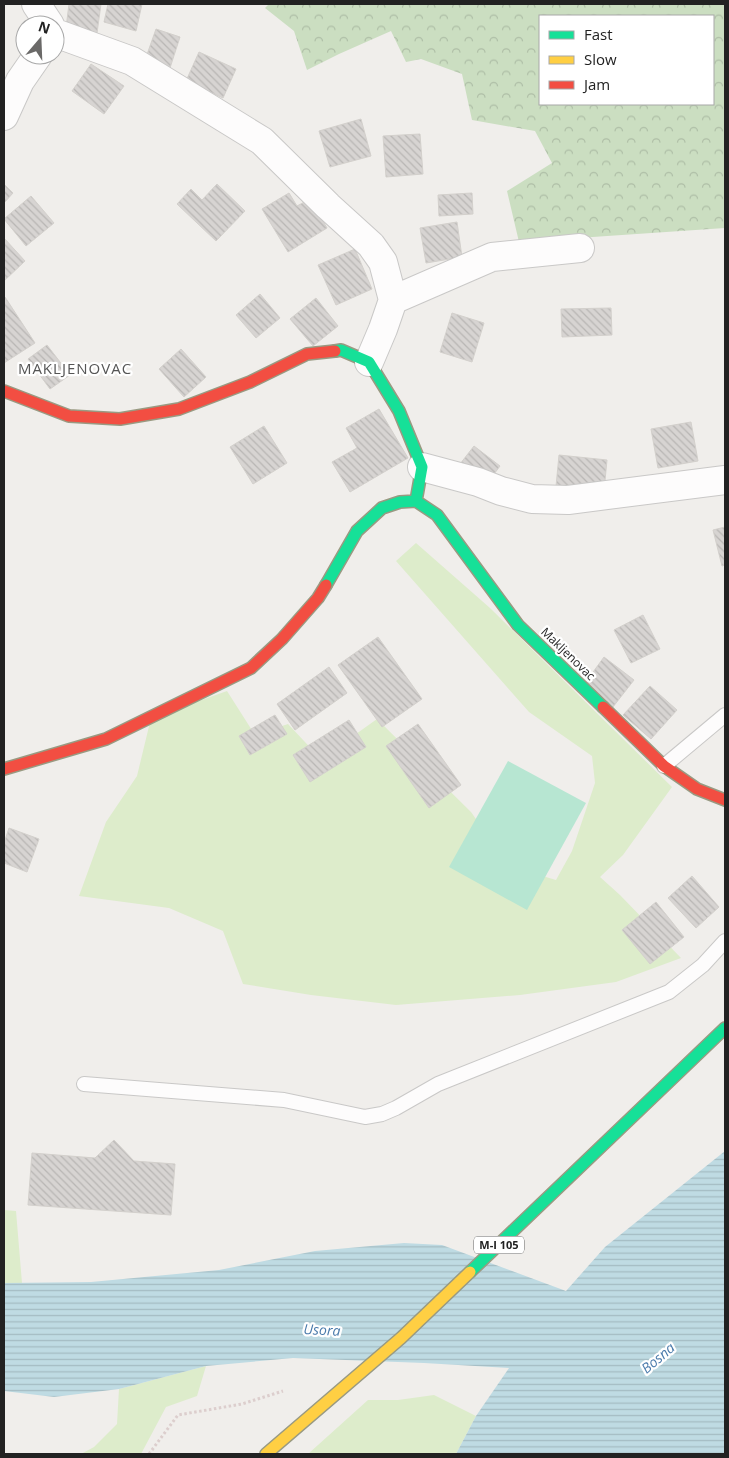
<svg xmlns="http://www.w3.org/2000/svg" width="729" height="1458" font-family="'Open Sans',sans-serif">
<defs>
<pattern id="forest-crowns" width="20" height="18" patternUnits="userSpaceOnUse" patternTransform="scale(1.25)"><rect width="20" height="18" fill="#cbdec1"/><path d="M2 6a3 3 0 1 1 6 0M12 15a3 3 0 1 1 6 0" fill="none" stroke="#aebea6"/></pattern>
<pattern id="water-rules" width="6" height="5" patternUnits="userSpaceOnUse" patternTransform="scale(1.25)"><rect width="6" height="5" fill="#bfdbe3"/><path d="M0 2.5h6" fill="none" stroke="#a4bcc2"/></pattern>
<pattern id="building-back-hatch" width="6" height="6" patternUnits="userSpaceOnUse" patternTransform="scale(1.25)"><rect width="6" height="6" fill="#d7d4d2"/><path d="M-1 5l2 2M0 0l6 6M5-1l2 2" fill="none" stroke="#b8b6b4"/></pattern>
</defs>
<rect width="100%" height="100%" fill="#f0eeeb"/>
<path fill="#ddeccb" d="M416 543 490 608 672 787 623 855 600 877 620 895 681 958 616 982 520 995 396 1005 311 995 243 984 223 931 169 908 79 896 106 822 137 776 151 718 227 691 255 735 288 724 321 759 377 719 471 812 509 866 556 880 572 851 595 783 592 756 529 712 396 561Z
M4 1210 16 1211 22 1283H4Z
M206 1366 197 1396 166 1407 141 1454H81L94 1447 117 1424 119 1389Z
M434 1395 476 1416 456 1454H308L368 1400H398Z"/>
<path fill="url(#forest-crowns)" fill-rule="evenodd" d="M269 4H725V228L519 242 507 191 552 163 535 131 472 120 462 74 421 59 406 62 391 31 339 54 307 70 294 31 265 8ZM540 16H713V104H540Z"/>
<path fill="#b7e6d2" d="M508 761 586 803 527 910 449 867Z"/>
<path fill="url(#water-rules)" d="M725 1151V1454H456L476 1416 509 1368 424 1363 293 1358 206 1366 119 1389 54 1397 4 1391V1283L91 1282 219 1270 315 1251 404 1243 442 1245 566 1291 605 1247Z"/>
<path fill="url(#building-back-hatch)" stroke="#d3d0cc" d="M69 4H101L97 33 66 28Z
M108 4H142L136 31 104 22Z
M156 29 180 37 169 71 144 63Z
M199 52 236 69 223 98 186 81Z
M91 64 124 86 104 114 72 91Z
M361 119 371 156 330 167 319 131Z
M420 134 423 174 386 177 383 136Z
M4 184 13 193 4 203Z
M217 184 245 211 216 241 177 204 191 189 202 200Z
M289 193 297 206 310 199 327 228 288 252 262 209Z
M472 193 473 214 439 216 438 195Z
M31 196 54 223 26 246 4 219Z
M457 222 462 257 426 263 420 228Z
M4 238 25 261 4 281Z
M355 249 372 289 336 305 318 265Z
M260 294 280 318 256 338 236 315Z
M5 297 35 343 4 363V298Z
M316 298 338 326 313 346 290 319Z
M611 308 612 335 562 337 561 309Z
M452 313 484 323 472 362 440 352Z
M47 345 70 375 50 389 28 359Z
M181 349 206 377 184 397 159 369Z
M379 409 408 458 350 492 332 462 357 448 346 428Z
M691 422 698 461 658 468 651 429Z
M264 426 287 463 253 484 230 447Z
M474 446 500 466 480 493 453 473Z
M559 455 607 460 603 501 555 497Z
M725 527V565L722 566 713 530Z
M643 615 660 649 631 663 614 630Z
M378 637 422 699 382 727 338 665Z
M604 657 634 680 609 712 580 690Z
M329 667 347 693 295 730 277 704Z
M650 686 677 710 651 739 623 715Z
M275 715 287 734 250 755 239 736Z
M349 720 366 747 310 782 293 755Z
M418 724 461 785 429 808 386 746Z
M9 828 39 839 27 872 4 863V843Z
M692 876 719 907 696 928 668 898Z
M656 902 684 937 650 964 622 930Z
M114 1140 134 1161 175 1164 171 1215 28 1205 32 1153 95 1158Z"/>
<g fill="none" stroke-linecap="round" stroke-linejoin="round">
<defs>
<path id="lane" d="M664 766 725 715
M84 1084 284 1100 365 1117 382 1114 396 1108 438 1084 669 992 703 965 725 941"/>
<path id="street" d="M36 4 50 25
M55 33 132 61 262 141 328 206 371 245 383 262 393 300 383 329 369 362
M4 116 20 81 38 55
M393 300 492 257 580 248
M422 467 478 482 501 491 532 499 568 500 725 480"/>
<path id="fast" d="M335 351 341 350 369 362 399 411 422 467 416 501
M416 501 437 515 518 625 603 707
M326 585 357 531 382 508 400 502 416 501
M470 1272 725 1028"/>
<path id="slow" d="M266 1454 401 1338 470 1272"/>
<path id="jam" d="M4 391 69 416 120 419 179 409 250 382 307 354 335 351
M603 707 664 766 697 789 725 800
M4 769 106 739 251 668 282 639 318 598 326 585"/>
</defs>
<use href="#lane" stroke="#c9c8c7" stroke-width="16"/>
<use href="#street" stroke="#c9c8c7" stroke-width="30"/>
<use href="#fast" stroke="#999a82" stroke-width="14"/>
<use href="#slow" stroke="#999a82" stroke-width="14"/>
<use href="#jam" stroke="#999a82" stroke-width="14"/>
<path stroke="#dccecd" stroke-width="3" stroke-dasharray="2.5 2.5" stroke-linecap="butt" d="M149 1454 178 1415 242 1404 283 1391"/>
<use href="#lane" stroke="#fdfcfc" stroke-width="14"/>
<use href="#street" stroke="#fdfcfc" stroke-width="28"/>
<use href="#fast" stroke="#16e098" stroke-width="11"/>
<use href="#slow" stroke="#ffcf43" stroke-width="11"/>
<use href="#jam" stroke="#f24e42" stroke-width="11"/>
</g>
<g text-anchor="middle" stroke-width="4.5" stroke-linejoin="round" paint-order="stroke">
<rect fill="#fff" stroke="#646464" stroke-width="1" x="474" y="1236.5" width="50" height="17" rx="4"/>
<g font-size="11" font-weight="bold" fill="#222">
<text x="499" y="1249">M-I 105</text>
</g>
<g font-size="12" fill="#222" stroke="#fff">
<text transform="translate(568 654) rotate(44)" y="4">Makljenovac</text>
</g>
<g font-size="14" font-style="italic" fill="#4a7aab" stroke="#fff">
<text transform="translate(322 1330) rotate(3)" y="5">Usora</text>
<text transform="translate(658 1358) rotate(-40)" y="5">Bosna</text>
</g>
<g font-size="15" letter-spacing="1" fill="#555" stroke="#fff">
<text x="75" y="374">MAKLJENOVAC</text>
</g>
</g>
<rect width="729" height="1458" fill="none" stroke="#222222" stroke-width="10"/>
<rect x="539" y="15" width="175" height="90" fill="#ffffff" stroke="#a7a7a7"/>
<rect x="549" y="31" width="25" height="8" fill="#16e098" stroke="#a7a7a7"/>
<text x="584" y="40" font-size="15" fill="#222222">Fast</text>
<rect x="549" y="56" width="25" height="8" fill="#ffcf43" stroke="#a7a7a7"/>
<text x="584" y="65" font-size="15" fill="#222222">Slow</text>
<rect x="549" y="81" width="25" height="8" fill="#f24e42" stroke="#a7a7a7"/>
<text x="584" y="90" font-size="15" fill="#222222">Jam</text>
<g transform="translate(40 40) rotate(19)"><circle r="24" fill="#ffffff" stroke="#a7a7a7"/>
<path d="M0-4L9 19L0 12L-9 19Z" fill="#6a6968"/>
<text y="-8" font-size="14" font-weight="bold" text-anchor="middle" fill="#222222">N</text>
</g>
</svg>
